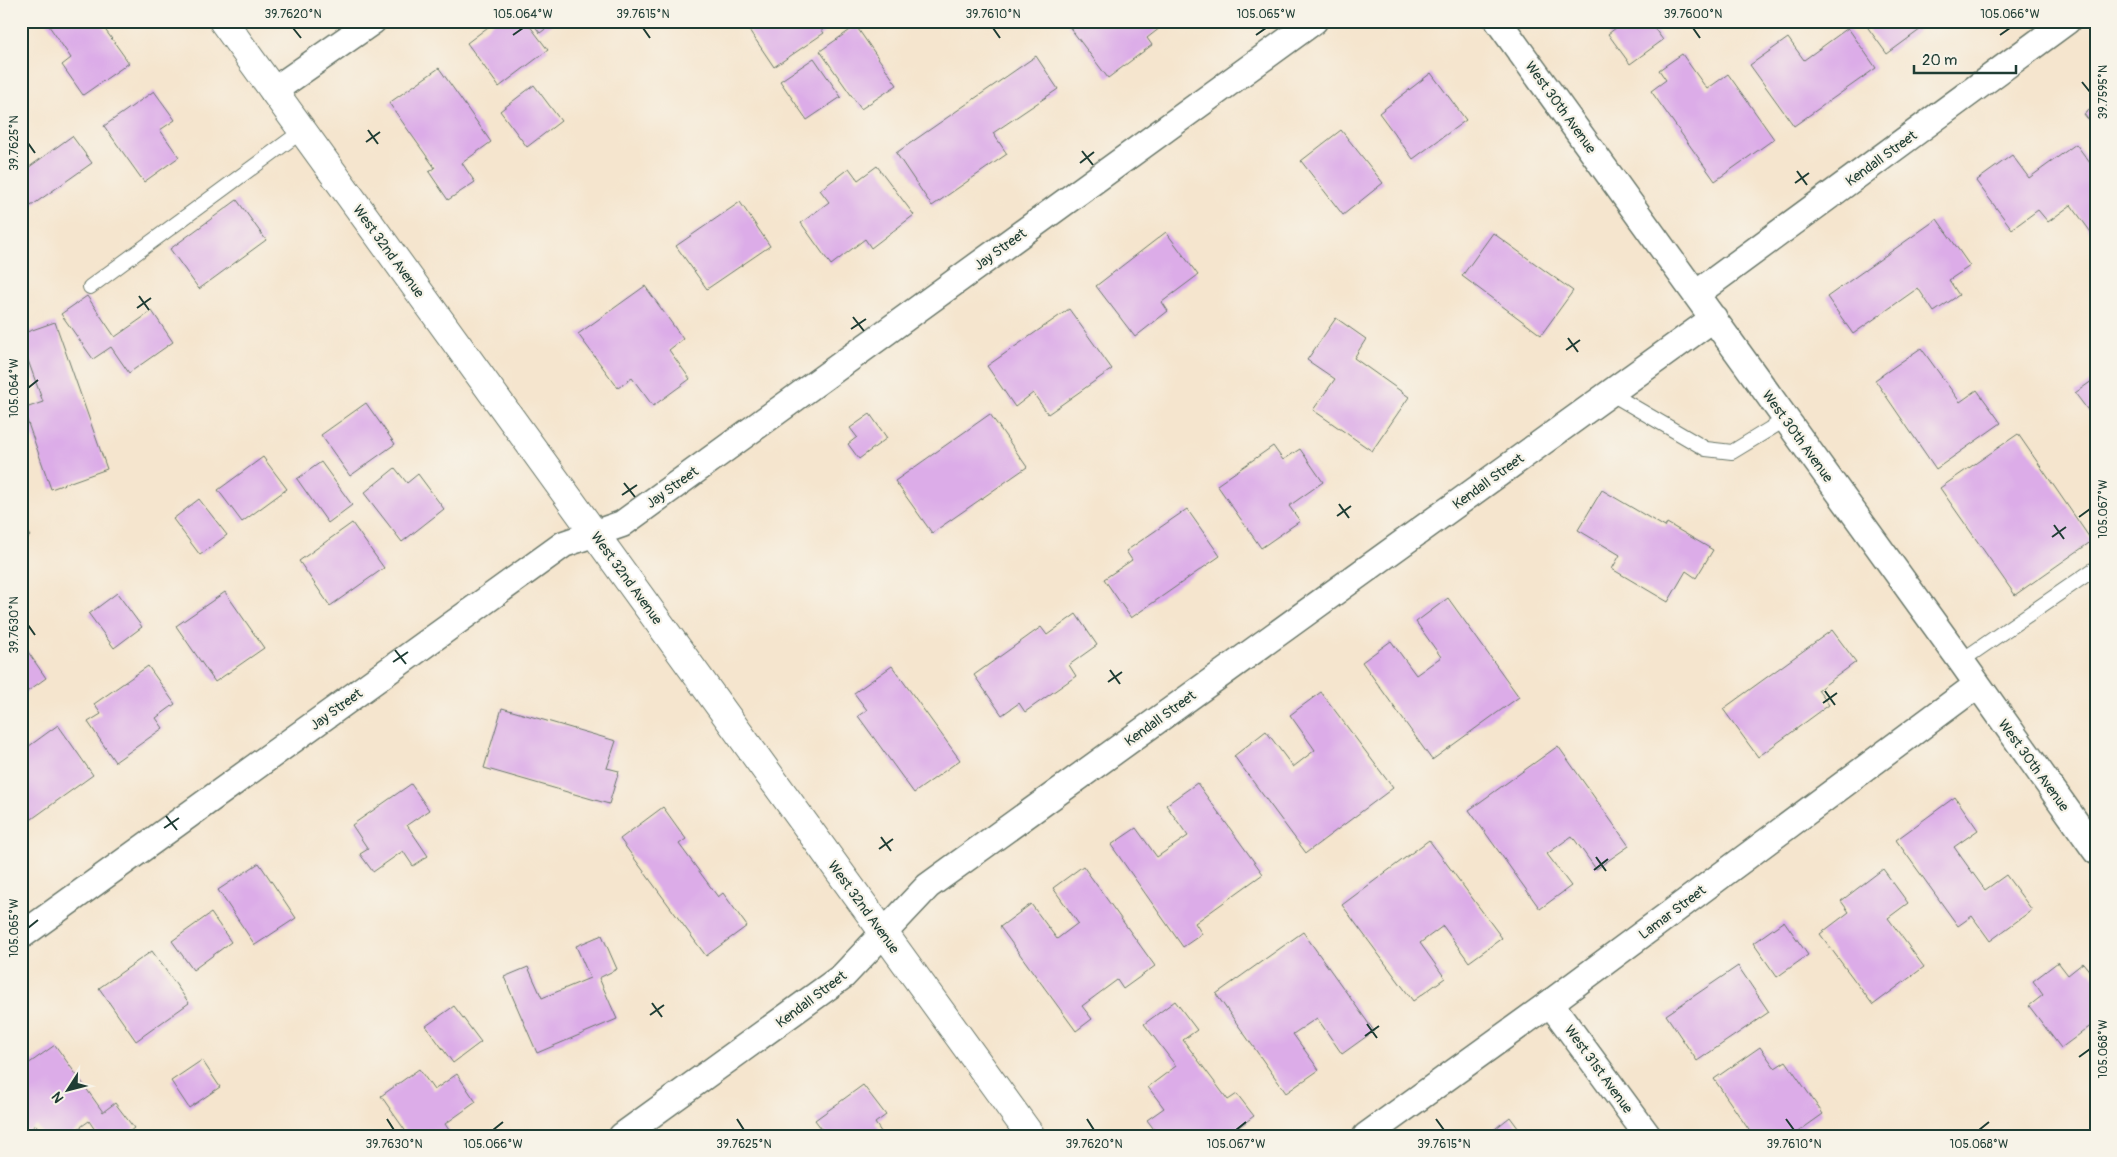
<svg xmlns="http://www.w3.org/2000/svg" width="2117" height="1157" font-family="Pangolin,sans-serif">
<rect width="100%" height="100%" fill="#f7f3e8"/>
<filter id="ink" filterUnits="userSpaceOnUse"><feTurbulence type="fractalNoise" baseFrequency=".02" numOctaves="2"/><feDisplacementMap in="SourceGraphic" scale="10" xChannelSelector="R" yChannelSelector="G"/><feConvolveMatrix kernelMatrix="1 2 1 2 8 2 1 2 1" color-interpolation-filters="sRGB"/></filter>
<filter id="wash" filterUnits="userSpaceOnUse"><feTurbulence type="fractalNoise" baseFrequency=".0096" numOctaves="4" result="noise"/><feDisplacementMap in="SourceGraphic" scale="20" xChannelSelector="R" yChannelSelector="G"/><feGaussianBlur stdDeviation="1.12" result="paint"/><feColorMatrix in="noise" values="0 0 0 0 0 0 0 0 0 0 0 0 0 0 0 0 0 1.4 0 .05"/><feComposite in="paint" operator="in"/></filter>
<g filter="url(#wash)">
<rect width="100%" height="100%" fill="#f5e5ce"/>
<g id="blocks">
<path fill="#dcace8" d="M50 21H99L129 63 83 95 62 65 71 58 47 23Z
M496 21H526L548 50 499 87 467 43Z
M531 21H556L540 33Z
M743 21H815L824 33 774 67Z
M1073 21H1169L1147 38 1152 45 1108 78 1068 25Z
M1625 21H1649L1663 40 1630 64 1608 34Z
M1863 21H1932L1887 54Z
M856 26 897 85 861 109 820 51Z
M1848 28 1876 68 1794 126 1750 65 1788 38 1804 60Z
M1682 54 1707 89 1728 74 1774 139 1715 181 1651 91 1666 80 1659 70Z
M1036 56 1058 89 993 133 1007 154 932 206 896 153Z
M814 58 841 97 807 120 780 81Z
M439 68 491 142 462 163 475 182 448 200 429 172 435 168 389 103Z
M1431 73 1466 120 1413 159 1379 113Z
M534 85 561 121 527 147 500 111Z
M154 91 175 120 160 130 179 157 144 182 104 126Z
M2096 105V130L2084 114Z
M1341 130 1383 183 1343 215 1301 161Z
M72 136 92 163 31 206 21 193V173Z
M2076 144 2096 171V239L2071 205 2048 222 2038 210 2012 229 1976 181 2012 155 2029 178Z
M877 166 914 215 871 248 865 239 831 265 801 223 829 202 820 190 849 168 858 180Z
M237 200 266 240 199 289 170 249Z
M740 202 770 246 707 289 676 246Z
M1937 219 1970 266 1949 280 1959 295 1934 312 1918 288 1853 334 1827 297Z
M1166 232 1198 275 1162 302 1168 311 1135 337 1096 286Z
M1493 233 1573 291 1541 335 1462 276Z
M645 286 683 339 669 350 690 379 653 406 632 378 618 388 578 334Z
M87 296 115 337 152 311 173 342 129 373 111 347 93 359 61 314Z
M1069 309 1112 369 1048 414 1033 393 1015 407 987 366Z
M1336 318 1366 339 1354 358 1409 397 1372 451 1313 410 1335 379 1307 360Z
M55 322 107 469 51 489 23 409 43 402 21 341V334Z
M1921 348 1960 402 1977 390 2001 423 1936 469 1875 380Z
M2096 378V421L2075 393Z
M366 403 395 444 350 476 321 435Z
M870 414 887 438 859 459 848 444 857 437 850 428Z
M990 414 1027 467 932 533 895 481Z
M2018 434 2092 541 2015 595 1940 488Z
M1273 446 1283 460 1300 449 1323 482 1289 506 1300 521 1261 548 1217 485Z
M263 457 287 489 242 522 218 490Z
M321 462 352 505 328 523 297 479Z
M395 468 407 483 418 474 444 509 402 542 364 493Z
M1602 490 1665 527 1667 523 1713 550 1696 578 1686 571 1668 602 1612 569 1620 555 1578 530Z
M199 499 227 535 200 555 173 519Z
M1187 509 1220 556 1131 618 1104 579 1132 560 1126 551Z
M352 523 384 568 330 606 299 561Z
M21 524 30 536 21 543Z
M225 592 264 648 215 682 176 626Z
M117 593 142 627 114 648 89 614Z
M1448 598 1519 697 1432 760 1362 662 1391 641 1416 675 1441 657 1416 622Z
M1076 614 1097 645 1069 665 1076 676 1025 712 1019 703 1002 715 974 675 1041 627 1047 635Z
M1832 630 1856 662 1818 690 1829 705 1758 757 1723 709Z
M24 646 46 678 21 696V648Z
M148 666 175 704 156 718 163 728 115 762 88 722 101 714 94 704Z
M892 666 960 760 914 793 858 716 867 710 854 693Z
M1321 692 1393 788 1306 853 1234 756 1266 731 1293 767 1315 750 1290 715Z
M502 708 616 741 607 768 619 771 609 804 484 768Z
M58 725 93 775 29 821 21 810V752Z
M1558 746 1629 846 1596 869 1572 836 1547 854 1571 886 1540 909 1469 810Z
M1197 783 1263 874 1195 923 1202 934 1183 947 1111 845 1136 828 1157 857 1188 836 1166 805Z
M411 784 429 810 407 825 428 856 413 866 403 851 373 872 360 854 368 849 352 825Z
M1955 797 1978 830 1954 847 1985 890 2006 875 2032 910 1990 941 1972 916 1958 926 1896 840Z
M663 807 686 839 679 844 718 897 723 893 747 926 706 956 620 839Z
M1429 840 1502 938 1469 962 1443 926 1420 943 1445 978 1413 1001 1342 905Z
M259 863 296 918 255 945 218 890Z
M1083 866 1155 966 1123 989 1117 980 1082 1006 1092 1019 1076 1031 1000 927 1031 904 1057 939 1078 923 1053 888Z
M1883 869 1908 903 1888 918 1924 967 1873 1005 1820 934 1849 912 1841 901Z
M211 913 231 942 193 970 172 941Z
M1784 921 1808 955 1777 977 1753 943Z
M1303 932 1374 1031 1342 1054 1317 1018 1293 1034 1319 1070 1286 1093 1216 994Z
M602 935 617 969 599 978 617 1019 537 1053 504 977 528 967 542 998 590 978 576 946Z
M152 951 189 1003 136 1041 99 988Z
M2058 962 2068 975 2083 963 2096 979V1022L2061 1048 2029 1006 2043 995 2033 981Z
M1738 966 1769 1012 1697 1061 1666 1015Z
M1175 1001 1197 1030 1183 1040 1228 1100 1237 1094 1254 1116 1227 1136H1159L1147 1120 1164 1108 1148 1087 1176 1066 1144 1024Z
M454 1006 481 1042 453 1063 426 1026Z
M55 1045 103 1112 115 1103 134 1128 124 1136H99L89 1121 68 1136H44L36 1125 28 1131 21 1122V1082L25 1080 21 1074V1069Z
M1760 1047 1775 1068 1786 1061 1823 1114 1792 1136H1753L1714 1079Z
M202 1060 220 1087 189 1108 171 1081Z
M419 1069 434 1090 457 1074 476 1102 445 1124 453 1136H409L381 1096Z
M863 1085 886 1115 875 1123 884 1136H827L815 1120Z
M1510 1117 1524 1136H1486Z"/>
</g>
</g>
<g filter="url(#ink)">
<use href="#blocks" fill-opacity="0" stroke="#6a786a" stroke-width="1"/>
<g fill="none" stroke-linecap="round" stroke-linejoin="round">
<defs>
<path id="service" d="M90 287 302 131
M1610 393 1706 449 1732 452 1786 419
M1961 661 2096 568"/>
<path id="minor" d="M1498 21 1961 661 2096 851
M273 91 373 21
M1696 294 2067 21
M21 936 564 544 622 524 1314 21
M1550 1003 1648 1136
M622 1136 843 976 928 886 1714 318
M1366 1136 1550 1003 1977 685"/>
<path id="tertiary" d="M223 21 1031 1136"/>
</defs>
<use href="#service" stroke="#6a786a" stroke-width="16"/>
<use href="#minor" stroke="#6a786a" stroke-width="29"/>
<use href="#tertiary" stroke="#6a786a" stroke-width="30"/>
<use href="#service" stroke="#fff" stroke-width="14"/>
<use href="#minor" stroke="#fff" stroke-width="26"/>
<use href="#tertiary" stroke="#fff" stroke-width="28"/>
</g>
</g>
<path fill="none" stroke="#1f3d34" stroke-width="2" d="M293 28 301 38M643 28 650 38M993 28 1000 38M1693 28 1700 38M513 35 523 28M1256 35 1266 28M2000 35 2010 28M2082 82 2090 92M368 130 378 144M366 142 380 132M28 143 35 153M1082 151 1093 165M1080 163 1094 152M1797 171 1807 185M1795 183 1809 173M139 296 149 310M137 308 151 298M853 317 864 331M851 329 866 319M1568 338 1578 352M1566 350 1580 340M28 388 38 380M624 483 635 497M622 495 637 485M1339 504 1349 518M1337 516 1351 506M2079 517 2090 509M2054 525 2064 539M2052 537 2066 527M28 625 35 635M395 650 406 664M393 662 408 652M1110 670 1120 684M1108 682 1122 672M1825 691 1835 705M1823 703 1837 693M166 816 177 830M164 828 179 818M881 837 891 851M879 849 893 839M1596 857 1606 871M1594 870 1608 859M28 928 38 920M652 1003 662 1017M650 1015 664 1005M1367 1024 1377 1038M1365 1036 1379 1026M2079 1057 2090 1049M387 1119 394 1130M737 1119 744 1130M1087 1119 1094 1130M1436 1119 1444 1130M1786 1119 1794 1130M493 1130 503 1122M1236 1130 1246 1122M1979 1130 1989 1122"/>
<g text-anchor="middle" stroke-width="4.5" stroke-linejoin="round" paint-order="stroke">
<g font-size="14" fill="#1f3d34" stroke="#f7f3e8">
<text transform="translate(1561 107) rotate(54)" y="5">West 30th Avenue</text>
<text transform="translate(1881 158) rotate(-36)" y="5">Kendall Street</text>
<text transform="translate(1000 249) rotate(-36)" y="5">Jay Street</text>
<text transform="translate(389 251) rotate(54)" y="5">West 32nd Avenue</text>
<text transform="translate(1798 436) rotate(54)" y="5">West 30th Avenue</text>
<text transform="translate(1488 481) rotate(-36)" y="5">Kendall Street</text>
<text transform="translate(672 487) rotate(-36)" y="5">Jay Street</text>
<text transform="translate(627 578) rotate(54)" y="5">West 32nd Avenue</text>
<text transform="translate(336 709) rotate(-36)" y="5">Jay Street</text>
<text transform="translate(1160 718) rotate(-36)" y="5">Kendall Street</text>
<text transform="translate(2034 765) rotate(54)" y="5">West 30th Avenue</text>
<text transform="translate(864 907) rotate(54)" y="5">West 32nd Avenue</text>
<text transform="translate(1672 912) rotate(-37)" y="5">Lamar Street</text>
<text transform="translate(811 999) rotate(-37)" y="5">Kendall Street</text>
<text transform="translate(1599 1069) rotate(54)" y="5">West 31st Avenue</text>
</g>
</g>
<rect width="2117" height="1157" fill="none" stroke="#f7f3e8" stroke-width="55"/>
<g transform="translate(68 1090) rotate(234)" stroke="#f7f3e8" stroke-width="4" paint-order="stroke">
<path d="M0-4L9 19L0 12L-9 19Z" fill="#1f3d34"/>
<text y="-8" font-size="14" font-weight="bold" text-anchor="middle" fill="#1f3d34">N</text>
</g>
<path d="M1914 65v8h102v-8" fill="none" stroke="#1f3d34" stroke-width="2.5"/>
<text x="1922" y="65" font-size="15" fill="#1f3d34" stroke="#f7f3e8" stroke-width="4" paint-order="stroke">20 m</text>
<rect x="28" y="28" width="2062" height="1102" fill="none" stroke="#1f3d34" stroke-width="2"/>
<g font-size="12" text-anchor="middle" fill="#1f3d34">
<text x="293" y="18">39.7620°N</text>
<text x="523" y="18">105.064°W</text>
<text x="643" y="18">39.7615°N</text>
<text x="993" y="18">39.7610°N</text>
<text x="1266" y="18">105.065°W</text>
<text x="1693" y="18">39.7600°N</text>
<text x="2010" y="18">105.066°W</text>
<text transform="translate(2103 92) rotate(-90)" y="4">39.7595°N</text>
<text transform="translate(14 143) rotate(-90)" y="4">39.7625°N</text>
<text transform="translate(14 388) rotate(-90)" y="4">105.064°W</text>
<text transform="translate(2103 509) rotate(-90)" y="4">105.067°W</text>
<text transform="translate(14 625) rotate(-90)" y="4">39.7630°N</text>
<text transform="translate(14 928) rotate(-90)" y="4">105.065°W</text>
<text transform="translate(2103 1049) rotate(-90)" y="4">105.068°W</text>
<text x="394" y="1148">39.7630°N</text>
<text x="493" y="1148">105.066°W</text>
<text x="744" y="1148">39.7625°N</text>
<text x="1094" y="1148">39.7620°N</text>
<text x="1236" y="1148">105.067°W</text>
<text x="1444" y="1148">39.7615°N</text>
<text x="1794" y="1148">39.7610°N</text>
<text x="1979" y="1148">105.068°W</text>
</g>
</svg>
